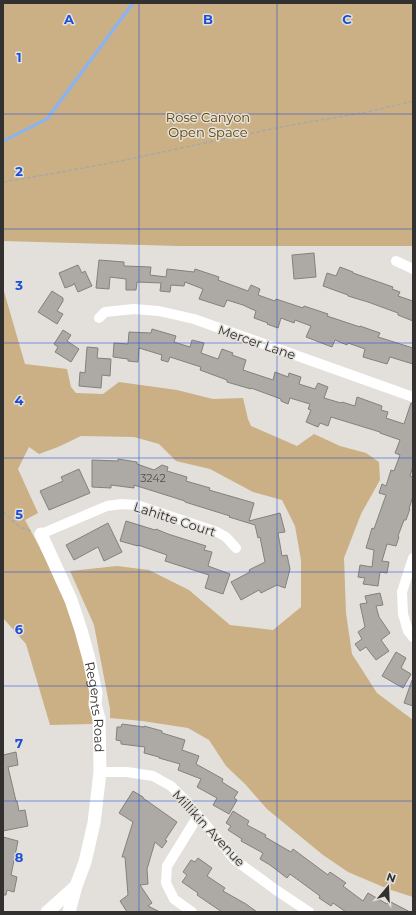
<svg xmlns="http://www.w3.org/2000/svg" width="416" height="915" font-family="Montserrat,sans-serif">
<rect width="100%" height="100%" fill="#e3e0db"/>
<path fill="#cab084" d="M3 3H413V246H178L3 241Z
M3 288 25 364 67 369 71 387 76 393 103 394 119 382 177 390 213 399 243 398 248 419 251 426 297 446 314 434 340 446 366 453 379 462 380 480 361 514 344 558 346 613 352 654 377 693 413 720V897L388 889 348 872 323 855 267 809 245 784 226 766 209 740 188 728 142 721 110 718V709L94 625 70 571 117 566 149 570 189 590 230 625 273 630 301 607V560L295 526 282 500 253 492 210 469 176 461 159 444 134 437 81 436 58 447 39 454 29 447 18 469 38 513 25 520 48 563 64 599 80 645 90 691 93 724 50 725 26 644 3 618Z"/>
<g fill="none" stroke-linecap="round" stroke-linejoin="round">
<path stroke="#87b3f7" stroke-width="3" d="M3 141 47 119 133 3"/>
</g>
<path fill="#adaaa6" stroke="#83817c" d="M314 253 316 277 294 279 292 255Z
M99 260 124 262V266L151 267 150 275 166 277 167 269 194 272 195 269 219 277 218 280 248 291 251 285 260 289 258 295 275 301 276 299 303 308 304 306 328 314 327 316 360 327V326L380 333 378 337 413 348V364L390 357 387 364 363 357 365 349 348 343 347 345 335 340 332 347 306 337 311 326 295 320 294 323 281 318 278 328 267 324 268 323 254 318 256 311 243 305 227 300 224 307 199 299 203 289 185 282 184 286 171 285 170 292 160 291 161 283 137 282 136 290H126V279L110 277 109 289 96 288Z
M78 265 82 273 85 271 92 286 78 292 74 283 73 285 65 288 59 273Z
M340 267 353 272V273L393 287 392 289 400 292 398 296 413 301V321L398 315V313L368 302 348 296V295L323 286 327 273 336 276Z
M52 291 63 298V301L57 311 63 314 57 324 38 312Z
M152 329 176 336 174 342 190 347 192 340 204 343 201 353 218 359 222 349 233 353 232 355 246 360 243 370 273 380 275 372 288 377 289 373 301 377 299 384 315 389 318 383 328 387 324 398 341 403 342 402 355 406 357 397 382 406 381 410 388 412 386 418 404 424 411 403H413V466L410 476 413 477V496L409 509H410L406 520H404L398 536 399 537 396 546 387 544 382 561 389 562 387 573 380 572 378 586 363 584 365 578 358 577 360 565 372 567 374 550 366 548 372 528 374 529 386 495 379 493 382 484 386 486 391 470 394 471 400 455 395 453 400 440 380 433V432L331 417 328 426 320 423 318 427 306 422 311 410 308 409 310 404 290 398 288 404 281 401V399L251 388V389L227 382V380L200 370 201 367 170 357 168 362 161 360 162 355 139 348 138 362 128 361V359L113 357 114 343 128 344 129 332 151 333Z
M63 330 71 335 67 341 79 349 71 362 55 352 58 347 54 344Z
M87 347 98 348 97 358 111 359 110 376 102 375 101 388 79 386 80 372 85 373Z
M118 459 137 462V464L154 470 162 465 168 467 167 471 187 477 186 481 210 488 209 490 254 503 249 521 280 513 285 532 278 533 282 556 287 555 290 569 285 588 277 585 261 593 259 590 241 600 231 582 250 572 249 570 265 562 260 537 258 538 255 525 229 517 230 516 185 502V501L134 485V488L111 485V488L92 487V460L118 461Z
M79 469 90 493 49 510 40 491 63 481 61 477Z
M126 521 155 530 156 529 168 534 206 546 204 550 212 552 208 566 230 574 223 594 205 588 209 575 165 561 167 555 138 545V546L120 541Z
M108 523 122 552 104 561 98 547 74 560 66 545 91 532Z
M380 593 383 605 376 606 379 617 390 633 381 640 389 651 376 660 366 647 360 651 355 644 362 639 358 632 365 627 360 604 367 603 365 596Z
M396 652 406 658 401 668 411 674 403 688 382 676Z
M412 680 413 681V706L404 703Z
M122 724 144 727V726L162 731V733L185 740 182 750 199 756 196 764 223 779 222 782 238 792 234 798 237 800 229 814 213 805 217 798 197 787 201 779 178 770 180 764 159 758V757L144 753 145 747 121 744V741L116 740 117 727H121Z
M16 752 18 765 8 767 16 801H17L19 811 25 810 28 826 3 831V755Z
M133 791 143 797V798L177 822 165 840 167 841 162 848 155 842 147 869 148 884 140 885 152 903 148 906 160 912H127L120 901 128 895 125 857H122L133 822 119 813Z
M233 811 249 821 247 825 266 835 265 837 291 852 293 849 328 875 330 872 346 883 343 886 363 901 368 893 387 904 389 901 410 912H346L333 903 331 906 319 898 320 896 290 874 287 878 270 865 260 859 263 853 241 841 242 839 228 830 231 826 226 823Z
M3 837 18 841 11 875 17 877 14 892 7 890 6 895H3Z
M198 858 212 868 207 876 225 888 223 891 246 904 257 912H222L197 895 198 893 182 882 187 875 183 872 191 860 195 862Z"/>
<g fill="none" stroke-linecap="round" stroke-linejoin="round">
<path stroke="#aba8a4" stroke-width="1.5" stroke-dasharray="4 2" stroke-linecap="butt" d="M3 182 62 172 115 162 286 126 367 112 413 101
M3 512 20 527 31 531"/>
<path stroke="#fff" stroke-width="10" d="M396 261 413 269
M99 318 105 312 134 309 159 311 194 319 413 397
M41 534 107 506 122 504 137 505 217 532 226 537 236 548
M413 558 402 592 403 614 408 631 413 637
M100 772H127L153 776 171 786 186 801 235 860 276 890 309 912
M192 912 174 899 166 883 167 866 198 816"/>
<g stroke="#fff" stroke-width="13">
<path id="s1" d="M41 534 71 600 81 630 89 659 96 693 95 704 99 719 100 772 94 823 85 862 76 886 69 912"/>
<path d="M47 912 76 886"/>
</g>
</g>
<path fill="none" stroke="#1d4ed8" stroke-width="1" stroke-opacity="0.55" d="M139 3V912M277 3V912M3 114H413M3 229H413M3 343H413M3 458H413M3 572H413M3 686H413M3 801H413"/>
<g text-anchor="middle" stroke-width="3" stroke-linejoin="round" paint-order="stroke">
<g font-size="11" fill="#514f4d">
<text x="153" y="482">3242</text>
</g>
<g font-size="13" fill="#5f4300" stroke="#e3e0db">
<text x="208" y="122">Rose Canyon<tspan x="208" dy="15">Open Space</tspan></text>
</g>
<g font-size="13" fill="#32312f" stroke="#e3e0db">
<text transform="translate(257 342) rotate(19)" y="5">Mercer Lane</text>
<text transform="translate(175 519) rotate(18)" y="5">Lahitte Court</text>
<text dy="5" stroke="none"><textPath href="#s1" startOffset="183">Regents Road</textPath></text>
<text transform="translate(209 828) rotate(47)" y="5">Millikin Avenue</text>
</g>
</g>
<g font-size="13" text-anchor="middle" font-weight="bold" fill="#1d4ed8" stroke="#e3e0db" stroke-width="3" stroke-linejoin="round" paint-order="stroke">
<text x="69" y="24">A</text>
<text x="208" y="24">B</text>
<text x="347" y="24">C</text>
<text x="19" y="62">1</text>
<text x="19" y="176">2</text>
<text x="19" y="290">3</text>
<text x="19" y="405">4</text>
<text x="19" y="519">5</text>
<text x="19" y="634">6</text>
<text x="19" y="748">7</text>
<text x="19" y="862">8</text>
</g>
<rect width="416" height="915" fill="none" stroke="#32312f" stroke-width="8"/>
<g transform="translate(388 887) rotate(19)" stroke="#e3e0db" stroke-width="3" paint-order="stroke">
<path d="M0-3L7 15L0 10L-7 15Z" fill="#32312f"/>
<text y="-6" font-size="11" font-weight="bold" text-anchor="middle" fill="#32312f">N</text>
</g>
</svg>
